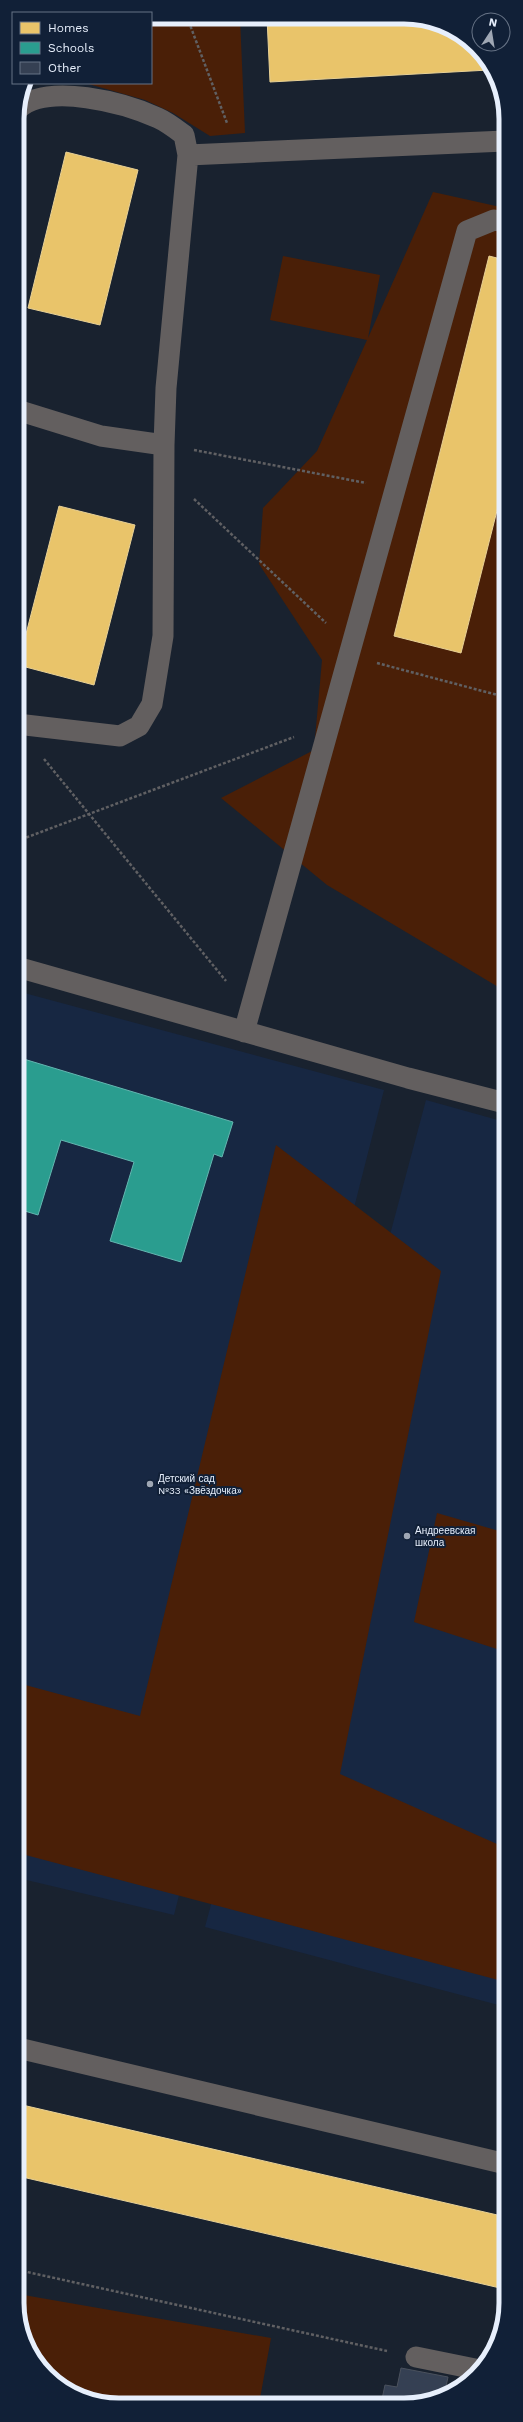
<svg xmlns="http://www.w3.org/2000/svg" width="523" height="2422" font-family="'Work Sans',sans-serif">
<rect width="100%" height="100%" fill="#19222f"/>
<path fill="#172742" d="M17 991 384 1090 174 1915 18 1878Z
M426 1100 505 1122 506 2007 205 1927Z"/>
<path fill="#4a1f07" d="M151 17 240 18 245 133 210 136 173 113 145 100 85 83H151Z
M433 192 505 208V991L327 885 221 798 314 750 322 660 259 564 263 508 317 451 367 340 270 320 283 256 380 275 368 338Z
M276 1145 441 1271 340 1774 506 1848V1982L18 1853V1683L140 1716Z
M437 1513 506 1533V1652L414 1622Z
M18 2294 271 2338 259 2404 99 2403 68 2391 42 2370 18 2316Z"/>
<path fill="#e9c46a" stroke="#e8d196" d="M267 18 424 19 455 31 481 52 489 70 270 82Z
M66 152 138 170 100 325 28 308Z
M489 256 505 260V479L461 653 394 636Z
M59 506 135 525 94 685 18 665Z
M18 2104 506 2217V2264L500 2288 18 2176Z"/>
<path fill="#2a9d8f" stroke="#63b6b0" d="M17 1057 233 1122 222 1157 214 1154 181 1262 110 1241 134 1162 61 1140 38 1215 18 1209Z"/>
<path fill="#354053" stroke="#4a515d" d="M401 2368 448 2377 444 2396 417 2404H381L385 2385 397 2387Z"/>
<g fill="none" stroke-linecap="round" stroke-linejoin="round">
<path stroke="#606063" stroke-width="2.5" stroke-dasharray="3 2" stroke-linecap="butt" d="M187 17 227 123
M194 450 366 483
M194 499 326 623
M377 663 505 697
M44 759 226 981
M17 841 294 737
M18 2270 387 2351"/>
<path stroke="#635f5f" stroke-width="21" d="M18 109C48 82 125 103 158 118 167 122 176 129 184 135L188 155
M17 410 101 436 164 445 166 388 188 155 505 141
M17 724 120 736 139 726 152 704 163 636 164 445
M17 967 408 1078 505 1103
M244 1032 467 231 494 220 505 222
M18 2048 506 2164
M416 2357 480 2370"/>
</g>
<g fill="#9fa7b4" stroke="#112037" stroke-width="1.5">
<circle cx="150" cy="1484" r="4"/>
<circle cx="407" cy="1536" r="4"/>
</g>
<g text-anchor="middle" stroke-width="4" stroke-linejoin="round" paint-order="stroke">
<g font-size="10" fill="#e7effc" stroke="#112037" text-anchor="start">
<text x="158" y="1482">Детский сад<tspan x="158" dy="12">№33 «Звёздочка»</tspan></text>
<text x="415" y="1534">Андреевская<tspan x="415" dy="12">школа</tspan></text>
</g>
</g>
<path d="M0 0H523V2422H0ZM119 24H404A95 95 0 0 1 499 119V2303A95 95 0 0 1 404 2398H119A95 95 0 0 1 24 2303V119A95 95 0 0 1 119 24Z" fill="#112037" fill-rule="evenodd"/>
<path fill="none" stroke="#e7effc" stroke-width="5" d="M119 24H404A95 95 0 0 1 499 119V2303A95 95 0 0 1 404 2398H119A95 95 0 0 1 24 2303V119A95 95 0 0 1 119 24Z"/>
<rect x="12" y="12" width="140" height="72" fill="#112037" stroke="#677386"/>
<rect x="20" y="22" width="20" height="12" fill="#e9c46a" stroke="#677386"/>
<text x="48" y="32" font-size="12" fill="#e7effc">Homes</text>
<rect x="20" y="42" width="20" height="12" fill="#2a9d8f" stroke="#677386"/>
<text x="48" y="52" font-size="12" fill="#e7effc">Schools</text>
<rect x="20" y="62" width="20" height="12" fill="#354053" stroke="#677386"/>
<text x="48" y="72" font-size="12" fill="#e7effc">Other</text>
<g transform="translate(491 32) rotate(12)"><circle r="19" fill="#112037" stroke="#677386"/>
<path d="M0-3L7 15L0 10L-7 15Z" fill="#9fa7b4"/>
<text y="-6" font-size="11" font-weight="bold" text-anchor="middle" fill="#e7effc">N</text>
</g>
</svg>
